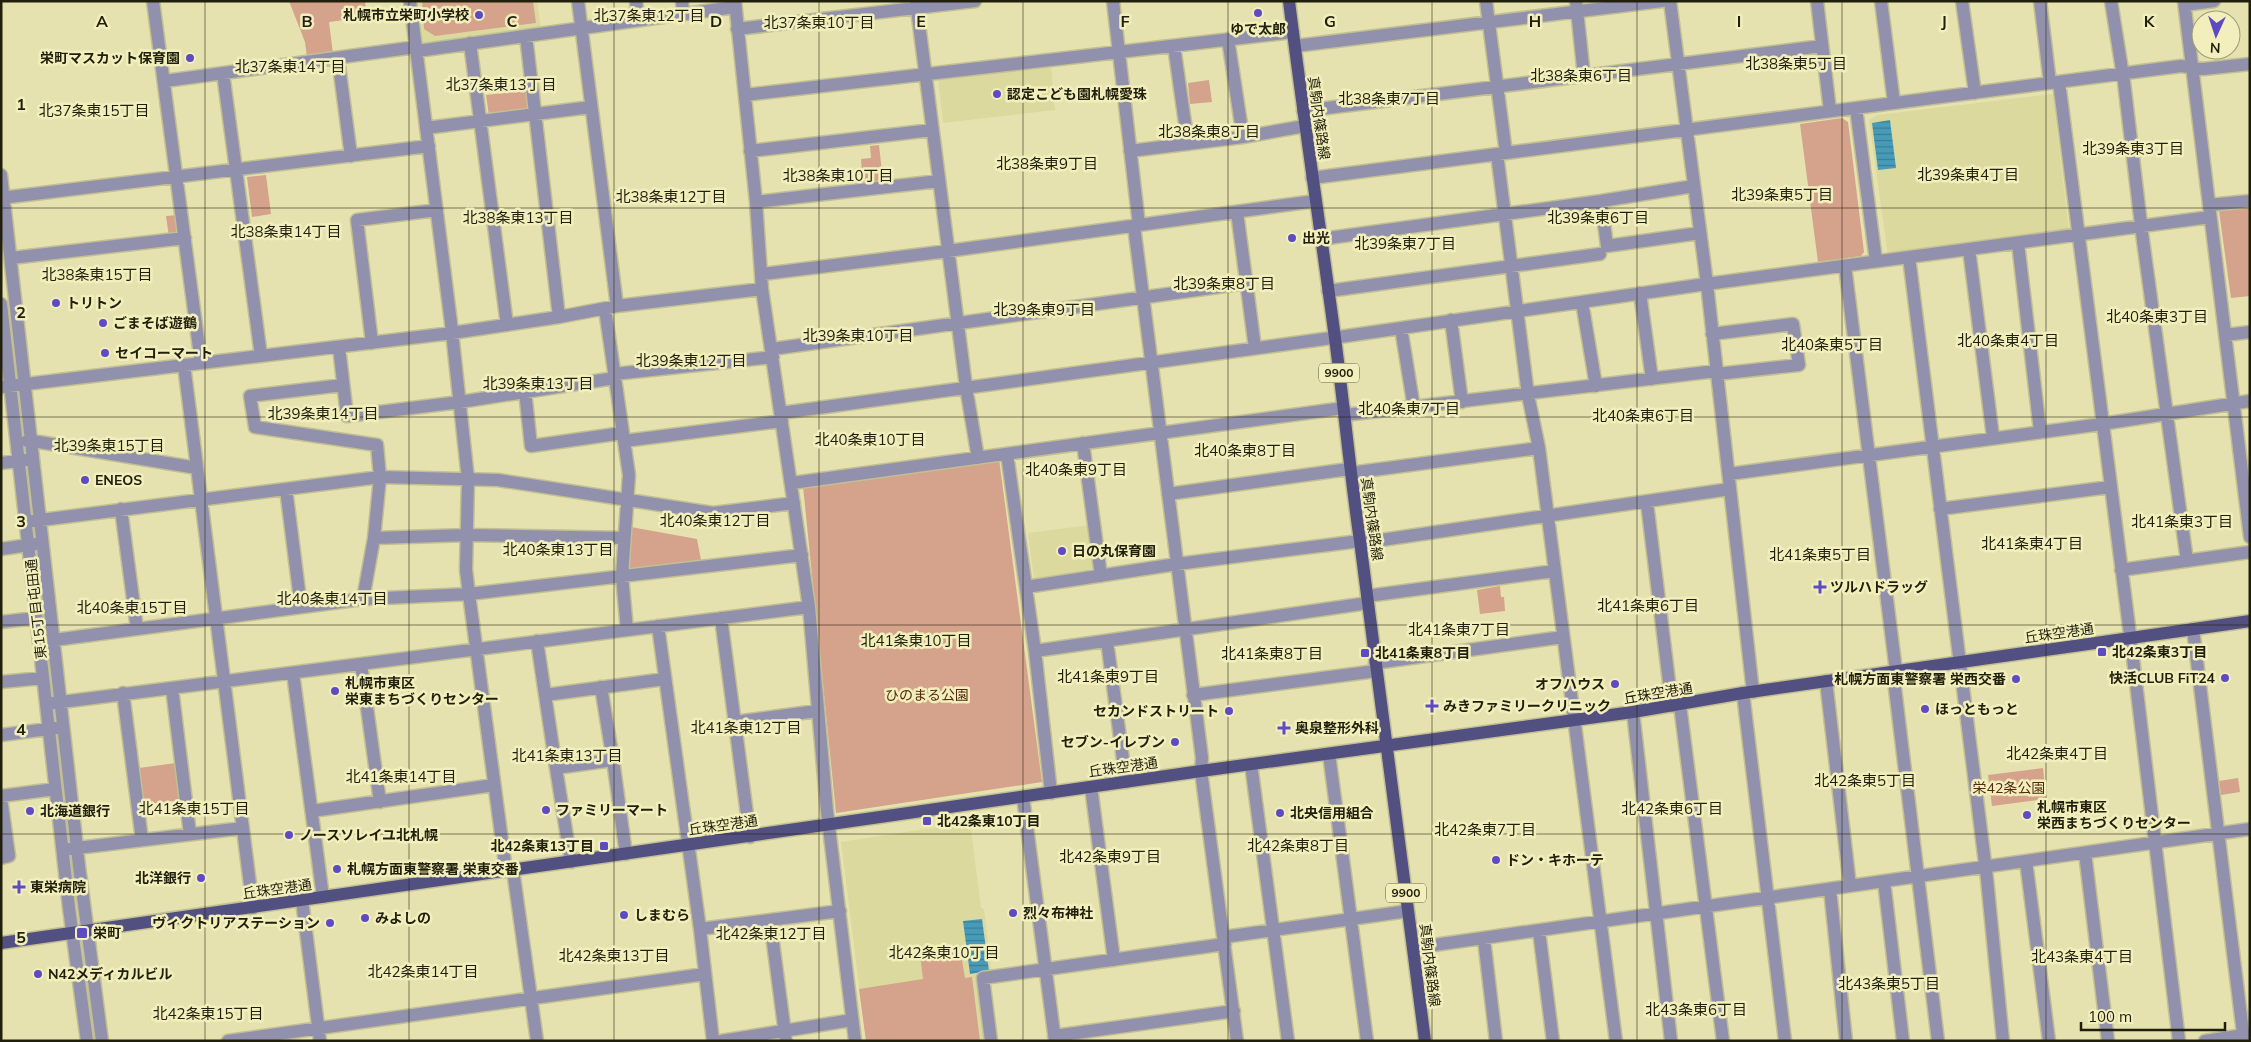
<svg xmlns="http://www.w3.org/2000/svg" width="2251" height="1042" font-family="Mulish,'Noto Sans JP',sans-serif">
<defs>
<pattern id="water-rules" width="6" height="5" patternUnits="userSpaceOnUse" patternTransform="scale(1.25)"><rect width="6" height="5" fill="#479bb9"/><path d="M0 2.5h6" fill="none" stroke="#3b7e95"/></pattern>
</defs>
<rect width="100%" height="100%" fill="#e5e2af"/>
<path fill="#dcd99e" d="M418 1H537L541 28 423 43Z
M1051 65 1055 110 943 123 938 79Z
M2053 94 2069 232 1888 256 1869 120 1877 115Z
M1090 525 1095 570 1034 578 1028 533Z
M970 822 981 908 984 909 992 974 977 977 985 1041H866L841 842Z"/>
<path fill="#d5a28b" d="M289 1H365L367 17 329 22 333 54 307 57 305 42Z
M422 1H533L536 23 435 36 424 29Z
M1209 80 1212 102 1190 104 1188 83Z
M528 90 530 110 489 116 486 95Z
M1842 118 1848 122 1864 252 1861 256 1818 262 1800 124Z
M879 145 883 182 863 185 861 159 871 158 870 146Z
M266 175 271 214 252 217 247 177Z
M2250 208V296L2231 298 2219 211Z
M178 215 180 236 169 237 166 216Z
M999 459 1042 782 836 813 803 486Z
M631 527 697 539 701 560 630 569 627 566Z
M1500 586 1501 597H1504L1505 611 1480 614 1477 590Z
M176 763 181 800 143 805 139 768Z
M2043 768 2046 799 1992 806 1988 775Z
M2238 778 2240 792 2221 795 2219 781Z
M960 948 965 978 972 977 980 1041H866L859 989 923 979 920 955Z"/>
<path fill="url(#water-rules)" d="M1890 120 1896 168 1878 170 1872 123Z
M982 919 989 971 970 974 963 921Z"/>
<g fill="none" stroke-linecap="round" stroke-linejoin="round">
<defs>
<path id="minor" d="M153 1 201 363
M410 1 451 323 468 479 466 570 469 594 506 871
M578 1 617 306
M636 1 638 20
M682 1 683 14
M735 1 756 202 762 289 809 607 827 811 855 1041
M916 1 966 387 978 458
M1113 1 1139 225
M1486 1 1506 153
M1576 1 1584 76
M1670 1 1707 284 1753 692
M1817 1 1830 111
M1881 1 1894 103
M1962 1 1975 93
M2040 1 2050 83
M2111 1 2124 82 2142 233 2187 561
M2184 1 2250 537
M2185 5 2214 1
M737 29 975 1
M526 36 559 317
M1228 39 1243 137
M470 43 507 325
M1174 46 1188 144
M1295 46 1662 1
M417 51 735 7
M338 58 351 156
M223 73 261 356
M165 81 416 47
M2059 82 2132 650 2179 1041
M745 95 1293 32
M1856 108 1876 261
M1303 111 1822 46
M426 128 591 107
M750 151 932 130
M1130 151 1243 137 1305 126
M1497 154 1528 395 1539 448 1616 1041
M1 175 79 866 102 1041
M1312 178 2181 66 2203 69 2250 64
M1 198 429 146
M1601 201 1607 246 1700 233
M756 202 939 181
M2209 205 2250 201
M1237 212 1255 348
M1134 226 1202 758 1201 771 1237 1041
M1321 239 1601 201 1694 186
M2018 243 2040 431
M1969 249 1993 437
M1909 257 1987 879 2003 1041
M11 258 185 238
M1845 266 1896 671
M763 274 948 251 1315 201
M1328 291 1600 254
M1640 293 1652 379
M1582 302 1596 386
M1 304 69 908 87 1041
M605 309 629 475 622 576 627 630
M1451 320 1462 402
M1401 328 1414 408
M1712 334 1793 324 1799 365 1717 374
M2225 335 2250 332
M372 343 357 220 437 210
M339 347 347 416 460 402 615 378
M772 349 1247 283
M184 365 253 908
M614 374 773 357
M1 387 452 333 559 317 617 306 762 289
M525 391 531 446 623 433
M781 413 1346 336 1699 285 2210 217
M1345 415 1716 371
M27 441H33L197 468
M624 441 782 421
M1083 443 1101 576
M1007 454 1035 651 1051 793
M1 463 26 460
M1350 473 1539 448
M1729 474 2102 424 2250 401
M792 483 1344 408
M286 489 301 607
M1168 494 1349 469
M1647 503 1672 706
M121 509 137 629
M1940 509 2110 487
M25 522 380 477 498 480 713 513 794 503
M374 538 468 535 624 538
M1361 543 1730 489
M1 549 36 544
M2121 570 2250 552
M1026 587 1177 564 1360 541
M1367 596 1554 571
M363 599 469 594 802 555
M721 618 750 837
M1 622 36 618
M658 626 700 929 713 1041
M2193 629 2244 1041
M54 640 363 599 374 538 380 477 377 445 255 427 250 396 343 385
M537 641 556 768 613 760 601 687
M1107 641 1126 782
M1035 651 1368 603
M1375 663 1563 637
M361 664 380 802
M1893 672 1938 1041
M293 673 323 897
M1826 681 1850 886
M1 682 43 678
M172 688 190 834
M123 693 142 840
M1743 693 1785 1041
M545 695 665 679
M1193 695 1376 671
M46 704 809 607
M1680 705 1723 1041
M1633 712 1671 1041
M735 722 817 711
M1 735 56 728
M1329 754 1367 1041
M613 760 626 854
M1251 764 1288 1041
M556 768 571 862
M1091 787 1114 960
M1 796 55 789
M1023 797 1055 1041
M1 798 9 856 1 858
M312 811 494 785
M69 849 243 828
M2085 853 2108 1041
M2026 861 2049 1041
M513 870 537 1041
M1884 881 1903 1041
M1830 889 1846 1041
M302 900 320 1041
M770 920 786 1041
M700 929 840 911
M1539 931 1553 1041
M1224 937 1408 911
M1484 939 1496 1041
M1413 948 2250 829
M1054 1036 1234 1011
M228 1041 705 974
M721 1041 852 1020
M991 1041 983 978 1225 944
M2205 1041 2250 1034"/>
<path id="major" d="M1289 1C1303 114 1320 226 1335 338 1344 406 1350 473 1360 541L1425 1041
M1 943 1201 771 1633 712 1743 693 2250 621"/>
</defs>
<use href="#minor" stroke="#c2bf92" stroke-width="15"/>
<use href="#major" stroke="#c2bf92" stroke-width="15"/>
<use href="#minor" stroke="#9191ad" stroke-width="12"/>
<use href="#major" stroke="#525081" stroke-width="12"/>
</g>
<path fill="none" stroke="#201f0c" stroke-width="1" stroke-opacity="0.55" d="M205 1V1041M409 1V1041M614 1V1041M819 1V1041M1023 1V1041M1228 1V1041M1432 1V1041M1637 1V1041M1842 1V1041M2046 1V1041M1 208H2250M1 417H2250M1 625H2250M1 834H2250"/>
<g fill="#5e4bc4" stroke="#f2efbc" stroke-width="2">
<circle cx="1258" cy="13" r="5"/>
<circle cx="479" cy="15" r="5"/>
<circle cx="190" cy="58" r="5"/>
<circle cx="997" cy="94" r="5"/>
<circle cx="1292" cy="238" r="5"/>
<circle cx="56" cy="303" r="5"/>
<circle cx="103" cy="323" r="5"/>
<circle cx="105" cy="353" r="5"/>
<circle cx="85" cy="480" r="5"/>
<circle cx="1062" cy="551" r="5"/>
<path d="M1817.5 579.5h5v5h5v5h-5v5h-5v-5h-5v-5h5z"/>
<rect x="2097" y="647" width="10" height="10" rx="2.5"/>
<rect x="1360" y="648" width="10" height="10" rx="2.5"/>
<circle cx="2225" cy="678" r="5"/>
<circle cx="2016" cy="679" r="5"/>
<circle cx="1615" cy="684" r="5"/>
<circle cx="335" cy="691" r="5"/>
<path d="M1429.5 698.5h5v5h5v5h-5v5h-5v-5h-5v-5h5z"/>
<circle cx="1925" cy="709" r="5"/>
<circle cx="1229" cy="711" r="5"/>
<path d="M1281.5 720.5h5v5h5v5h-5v5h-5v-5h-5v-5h5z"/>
<circle cx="1175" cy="742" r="5"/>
<circle cx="546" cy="810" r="5"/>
<circle cx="30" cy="811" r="5"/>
<circle cx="1280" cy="813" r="5"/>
<circle cx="2027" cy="815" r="5"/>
<rect x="922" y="816" width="10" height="10" rx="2.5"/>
<circle cx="289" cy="835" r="5"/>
<rect x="599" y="841" width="10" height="10" rx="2.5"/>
<circle cx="1496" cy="860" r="5"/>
<circle cx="337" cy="869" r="5"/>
<circle cx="201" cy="878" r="5"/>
<path d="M16.5 879.5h5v5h5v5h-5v5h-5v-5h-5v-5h5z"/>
<circle cx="1013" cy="913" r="5"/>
<circle cx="624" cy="915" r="5"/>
<circle cx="365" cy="918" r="5"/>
<circle cx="330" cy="923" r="5"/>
<rect x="76" y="927" width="12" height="12" rx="2.5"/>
<circle cx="38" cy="974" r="5"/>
</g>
<g text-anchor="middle" stroke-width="5" stroke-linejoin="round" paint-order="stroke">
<g fill="#f2efbc" stroke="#5f5d41" stroke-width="1">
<rect x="1319" y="363.5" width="40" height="19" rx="4"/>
<rect x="1386" y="883.5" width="40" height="19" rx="4"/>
</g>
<g font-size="12" font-weight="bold" fill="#201f0c">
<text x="1339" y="377">9900</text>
<text x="1406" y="897">9900</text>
</g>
<g font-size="14" font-weight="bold" fill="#201f0c" stroke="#f2efbc" text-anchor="start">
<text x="469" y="20" text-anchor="end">札幌市立栄町小学校</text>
<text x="1258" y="34" text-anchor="middle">ゆで太郎</text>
<text x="180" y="63" text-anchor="end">栄町マスカット保育園</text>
<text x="1007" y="99">認定こども園札幌愛珠</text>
<text x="1302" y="243">出光</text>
<text x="66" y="308">トリトン</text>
<text x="113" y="328">ごまそば遊鶴</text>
<text x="115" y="358">セイコーマート</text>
<text x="95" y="485">ENEOS</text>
<text x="1072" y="556">日の丸保育園</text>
<text x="1830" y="592">ツルハドラッグ</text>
<text x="2112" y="657">北42条東3丁目</text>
<text x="1375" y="658">北41条東8丁目</text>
<text x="2215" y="683" text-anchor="end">快活CLUB FiT24</text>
<text x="2006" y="684" text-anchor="end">札幌方面東警察署 栄西交番</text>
<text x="345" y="688">札幌市東区<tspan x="345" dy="16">栄東まちづくりセンター</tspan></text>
<text x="1605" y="689" text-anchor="end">オフハウス</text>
<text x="1443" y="711">みきファミリークリニック</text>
<text x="1935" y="714">ほっともっと</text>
<text x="1219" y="716" text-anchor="end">セカンドストリート</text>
<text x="1295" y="733">奥泉整形外科</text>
<text x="1165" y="747" text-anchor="end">セブン-イレブン</text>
<text x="2037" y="812">札幌市東区<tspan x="2037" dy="16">栄西まちづくりセンター</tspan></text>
<text x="556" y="815">ファミリーマート</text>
<text x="40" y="816">北海道銀行</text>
<text x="1290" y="818">北央信用組合</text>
<text x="937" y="826">北42条東10丁目</text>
<text x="299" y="840">ノースソレイユ北札幌</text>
<text x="594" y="851" text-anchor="end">北42条東13丁目</text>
<text x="1506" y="865">ドン・キホーテ</text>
<text x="347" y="874">札幌方面東警察署 栄東交番</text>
<text x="191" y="883" text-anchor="end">北洋銀行</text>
<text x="30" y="892">東栄病院</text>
<text x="1023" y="918">烈々布神社</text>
<text x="634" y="920">しまむら</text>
<text x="375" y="923">みよしの</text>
<text x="320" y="928" text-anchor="end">ヴィクトリアステーション</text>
<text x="93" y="938">栄町</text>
<text x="48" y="979">N42メディカルビル</text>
</g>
<g font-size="14" fill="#201f0c" stroke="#f2efbc">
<text transform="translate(1319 118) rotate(82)" y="5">真駒内篠路線</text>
<text transform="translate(1372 519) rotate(82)" y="5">真駒内篠路線</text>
<text transform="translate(36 609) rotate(-96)" y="5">東15丁目屯田通</text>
<text transform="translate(2059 633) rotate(-8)" y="5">丘珠空港通</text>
<text transform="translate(1658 693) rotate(-9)" y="5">丘珠空港通</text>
<text transform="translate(1123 767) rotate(-8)" y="5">丘珠空港通</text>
<text transform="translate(723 825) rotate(-8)" y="5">丘珠空港通</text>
<text transform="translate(277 889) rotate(-8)" y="5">丘珠空港通</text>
<text transform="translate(1430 965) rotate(83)" y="5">真駒内篠路線</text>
</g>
<g font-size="14" fill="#532711" stroke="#f2efbc">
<text x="927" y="700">ひのまる公園</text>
<text x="2009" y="793">栄42条公園</text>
</g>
<g font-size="15" fill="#201f0c" stroke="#f2efbc">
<text x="649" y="21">北37条東12丁目</text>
<text x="819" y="28">北37条東10丁目</text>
<text x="1796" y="69">北38条東5丁目</text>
<text x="290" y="72">北37条東14丁目</text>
<text x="1581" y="81">北38条東6丁目</text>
<text x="501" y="90">北37条東13丁目</text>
<text x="1389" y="104">北38条東7丁目</text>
<text x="94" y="116">北37条東15丁目</text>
<text x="1209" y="137">北38条東8丁目</text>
<text x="2133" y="154">北39条東3丁目</text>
<text x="1047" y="169">北38条東9丁目</text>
<text x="1968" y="180">北39条東4丁目</text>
<text x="838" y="181">北38条東10丁目</text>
<text x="1782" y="200">北39条東5丁目</text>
<text x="671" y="202">北38条東12丁目</text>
<text x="518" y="223">北38条東13丁目</text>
<text x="1598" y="223">北39条東6丁目</text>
<text x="286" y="237">北38条東14丁目</text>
<text x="1405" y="249">北39条東7丁目</text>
<text x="97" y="280">北38条東15丁目</text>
<text x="1224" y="289">北39条東8丁目</text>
<text x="1044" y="315">北39条東9丁目</text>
<text x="2157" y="322">北40条東3丁目</text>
<text x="858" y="341">北39条東10丁目</text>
<text x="2008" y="346">北40条東4丁目</text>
<text x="1832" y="350">北40条東5丁目</text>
<text x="691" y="366">北39条東12丁目</text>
<text x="538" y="389">北39条東13丁目</text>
<text x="1409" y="414">北40条東7丁目</text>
<text x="323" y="419">北39条東14丁目</text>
<text x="1643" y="421">北40条東6丁目</text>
<text x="870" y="445">北40条東10丁目</text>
<text x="109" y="451">北39条東15丁目</text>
<text x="1245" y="456">北40条東8丁目</text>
<text x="1076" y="475">北40条東9丁目</text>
<text x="715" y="526">北40条東12丁目</text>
<text x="2182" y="527">北41条東3丁目</text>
<text x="2032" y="549">北41条東4丁目</text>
<text x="558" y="555">北40条東13丁目</text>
<text x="1820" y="560">北41条東5丁目</text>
<text x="332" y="604">北40条東14丁目</text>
<text x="1648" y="611">北41条東6丁目</text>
<text x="132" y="613">北40条東15丁目</text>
<text x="1459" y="635">北41条東7丁目</text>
<text x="916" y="646">北41条東10丁目</text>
<text x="1272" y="659">北41条東8丁目</text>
<text x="1108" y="682">北41条東9丁目</text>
<text x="746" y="733">北41条東12丁目</text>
<text x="2057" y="759">北42条東4丁目</text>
<text x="567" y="761">北41条東13丁目</text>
<text x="401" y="782">北41条東14丁目</text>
<text x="1865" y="786">北42条東5丁目</text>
<text x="194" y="814">北41条東15丁目</text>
<text x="1672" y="814">北42条東6丁目</text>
<text x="1485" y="835">北42条東7丁目</text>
<text x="1298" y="851">北42条東8丁目</text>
<text x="1110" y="862">北42条東9丁目</text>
<text x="771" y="939">北42条東12丁目</text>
<text x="944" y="958">北42条東10丁目</text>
<text x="614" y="961">北42条東13丁目</text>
<text x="2082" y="962">北43条東4丁目</text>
<text x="423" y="977">北42条東14丁目</text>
<text x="1889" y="989">北43条東5丁目</text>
<text x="1696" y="1015">北43条東6丁目</text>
<text x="208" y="1019">北42条東15丁目</text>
</g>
</g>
<g font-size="16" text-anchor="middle" font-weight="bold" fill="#201f0c" stroke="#f2efbc" stroke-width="5" stroke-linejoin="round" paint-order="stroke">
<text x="102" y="27">A</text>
<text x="307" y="27">B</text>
<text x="512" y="27">C</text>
<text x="716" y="27">D</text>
<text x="921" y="27">E</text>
<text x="1125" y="27">F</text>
<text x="1330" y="27">G</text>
<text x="1535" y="27">H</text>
<text x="1739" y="27">I</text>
<text x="1944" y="27">J</text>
<text x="2149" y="27">K</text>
<text x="21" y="110">1</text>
<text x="21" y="318">2</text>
<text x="21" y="527">3</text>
<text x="21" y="735">4</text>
<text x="21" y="943">5</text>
</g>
<rect width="2251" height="1042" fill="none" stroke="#201f0c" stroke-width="5"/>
<g transform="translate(2216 35) rotate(183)"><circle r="24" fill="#f2efbc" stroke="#9e9c76"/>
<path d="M0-4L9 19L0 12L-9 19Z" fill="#5e4bc4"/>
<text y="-8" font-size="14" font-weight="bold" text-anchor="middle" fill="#201f0c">N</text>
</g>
<path d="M2081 1022v8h144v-8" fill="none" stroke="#201f0c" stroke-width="2.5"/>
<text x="2088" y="1022" font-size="15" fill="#201f0c" stroke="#f2efbc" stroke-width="4" paint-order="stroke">100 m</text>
</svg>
